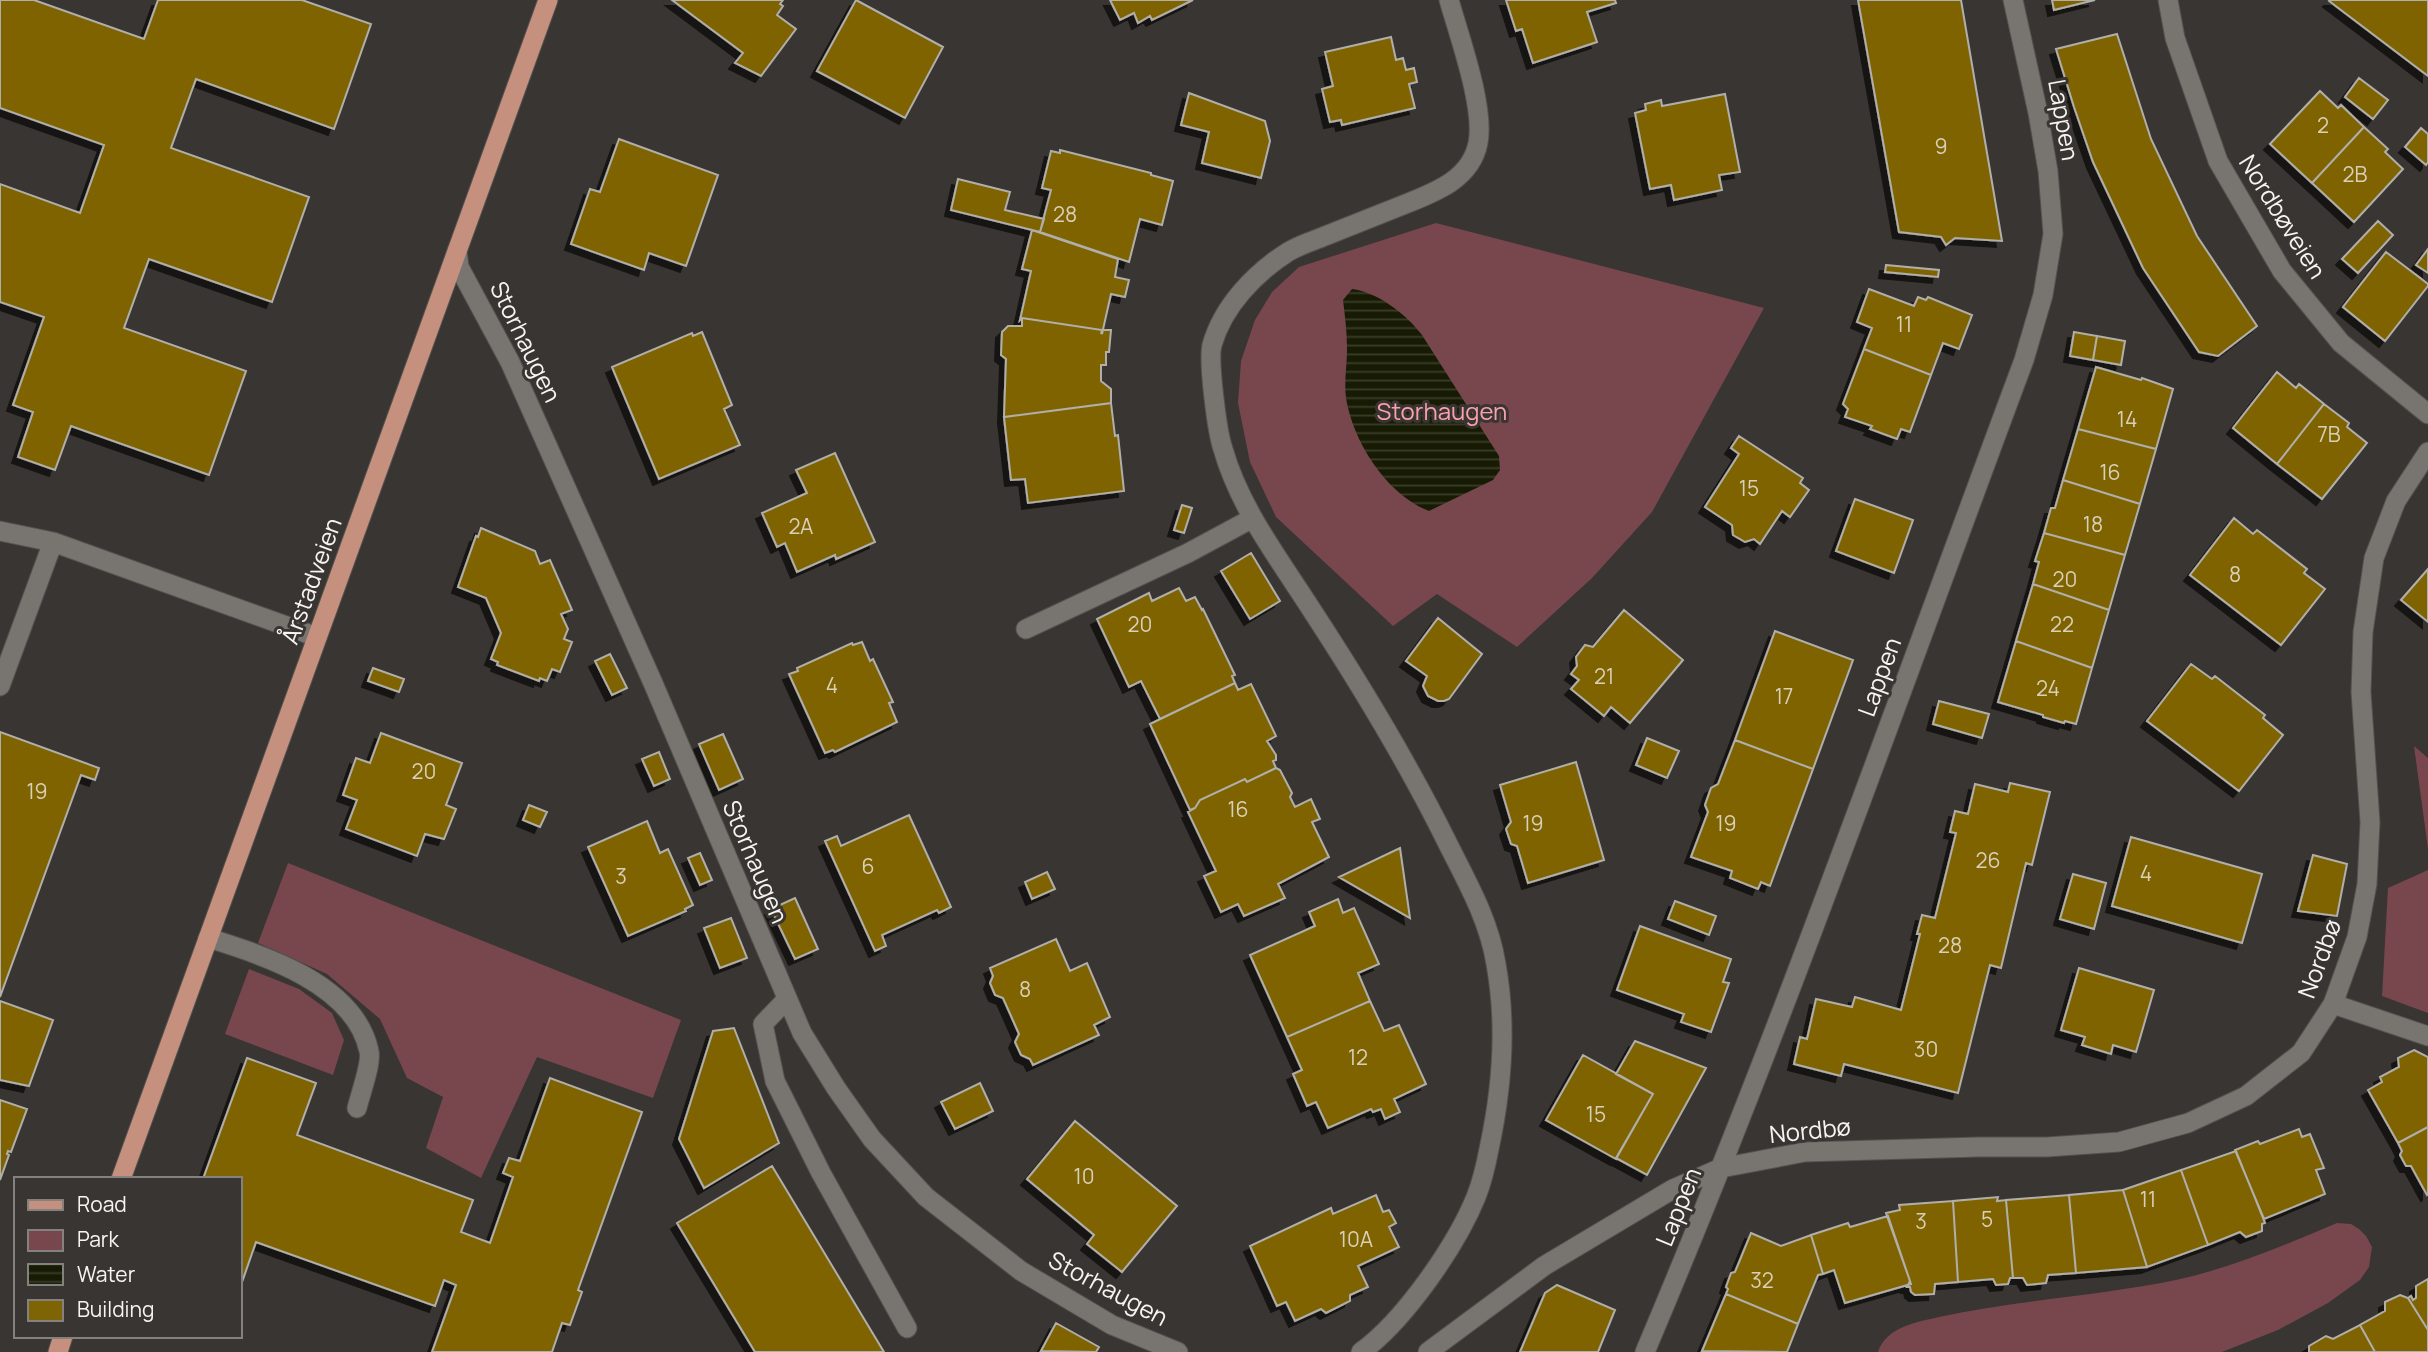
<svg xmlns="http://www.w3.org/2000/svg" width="2428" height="1352" font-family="Manrope,sans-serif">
<defs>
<pattern id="water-rules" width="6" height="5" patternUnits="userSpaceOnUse" patternTransform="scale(1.75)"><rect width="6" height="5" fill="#181b04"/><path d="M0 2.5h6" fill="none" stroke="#3a3d29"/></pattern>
<filter id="shadow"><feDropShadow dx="-6" dy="6" stdDeviation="0" flood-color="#0009"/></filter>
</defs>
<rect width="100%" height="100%" fill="#393532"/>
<path fill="#77474d" d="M1436 223 1764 308 1652 512 1592 578 1517 647 1437 594 1393 626 1276 517 1250 462 1238 403 1241 361 1255 320 1272 292 1299 267Z
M2414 746 2428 758V849Z
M288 863 681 1020 653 1098 537 1057 481 1178 426 1148 443 1097 407 1078 380 1019 327 974 258 943Z
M2428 870V1013L2382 996 2388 888Z
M249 969 299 989 332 1013 344 1040 333 1075 225 1034Z
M2337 1223 2351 1224 2359 1229 2366 1236 2372 1247 2369 1267 2360 1280 2328 1303 2278 1330 2222 1352H1878C1886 1327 1917 1322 1939 1317 2017 1300 2098 1296 2176 1280 2231 1268 2285 1245 2337 1223Z"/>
<path fill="url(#water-rules)" d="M1352 289C1378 292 1407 315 1422 335L1499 456 1500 470 1493 480 1429 511C1387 495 1353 442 1346 398 1344 381 1347 365 1347 349 1347 333 1345 316 1343 300Z"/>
<path fill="#7e6405" stroke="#b1afaa" stroke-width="2" filter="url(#shadow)" d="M0 0H34L144 39 158 0H302L371 24 334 129 196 79 171 148 309 197 272 302 149 259 124 328 246 371 209 475 71 426 55 470 18 457 33 412 13 405 44 317 0 302V184L80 213 104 145 0 108Z
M672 0H783L780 4 783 6 777 15 796 29 761 76 735 63 743 53Z
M856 0 943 47 905 118 817 71Z
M1110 0H1193L1152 20 1150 16 1138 23 1134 13 1120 20Z
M1506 0H1615L1616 3 1587 12 1597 42 1533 63 1522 29 1516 31Z
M1858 0H1961L2002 241 1955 238 1946 245 1941 237 1899 232Z
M2052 0H2095L2054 10Z
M2330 0H2428V76L2329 1Z
M2117 34 2151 139 2197 236 2257 326 2218 356 2199 352 2143 268 2093 162 2074 107 2056 49Z
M1391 37 1396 60 1403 58 1406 70 1414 68 1417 82 1409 84 1415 108 1342 125 1341 120 1330 122 1322 89 1333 86 1325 52Z
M2359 78 2388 100 2373 119 2345 97Z
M2320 91 2338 108 2341 105 2364 127 2312 183 2270 144Z
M1189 93 1265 121 1270 141 1261 178 1202 163 1209 132 1181 125Z
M1725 94 1740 172 1719 175 1722 190 1674 200 1671 185 1650 189 1635 113 1646 110 1645 104 1661 100 1662 106Z
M2364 127 2388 149 2385 152 2403 169 2354 222 2312 183Z
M2421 128 2428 134V162L2426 165 2405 147Z
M619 139 718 175 686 266 649 253 644 270 571 244 590 189 600 192Z
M1060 150 1151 173V175L1173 181 1162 225 1140 219 1129 262 1040 232 1051 190 1042 188 1051 151 1060 153Z
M958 179 1010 192 1005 210 1044 219 1040 232 951 210Z
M2378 221 2393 235 2358 273 2342 259Z
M1032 230 1118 259 1115 277 1129 280 1125 297 1111 294 1102 334V330L1022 318 1020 320 1031 271 1022 269Z
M2428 249V273L2416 265Z
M2386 252 2428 284V286L2385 341 2343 307Z
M1886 265 1939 270 1938 277 1885 272Z
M1869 289 1914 306 1918 297 1926 300 1928 297 1972 315 1959 349 1943 343 1931 375 1864 349 1872 328 1857 322Z
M1022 318 1102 330 1101 334 1103 330H1111L1109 352H1106V365H1101V381L1111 389V403L1004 417 1006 359 1001 355 1002 332 1008 326H1022Z
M702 332 732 405 724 409 740 445 659 479 612 367 692 333 693 336Z
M2074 332 2097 336 2093 360 2070 356Z
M2097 336 2125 341 2121 365 2093 360Z
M1864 349 1931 375 1910 432 1901 429 1897 439 1870 429 1872 426 1845 417 1848 409 1843 404Z
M2096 367 2141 380 2142 378 2173 389 2156 449 2078 429Z
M2277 372 2296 388 2299 384 2324 404 2277 464 2233 428Z
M1111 403 1115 436 1118 435 1124 491 1028 503 1025 479 1011 480 1004 417Z
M2324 404 2349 423 2347 427 2367 443 2322 499 2277 464Z
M2078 429 2156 449 2140 504 2063 480Z
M1739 436 1803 478 1800 483 1809 490 1790 517 1782 511 1760 544 1754 539 1745 542 1733 535 1732 525 1705 507 1739 454 1731 448Z
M835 453 875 542 836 559 835 555 797 572 785 543 777 547 762 513 807 493 796 470Z
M2063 480 2140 504 2125 555 2044 533 2051 508H2055Z
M1855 499 1913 520 1894 573 1836 551Z
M1182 505 1192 508 1184 533 1174 530Z
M2234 518 2253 534 2257 530 2307 569 2304 573 2325 589 2281 645 2190 575Z
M481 528 535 551 540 564 550 560 572 610 561 614 568 629 564 639 572 642 560 672 552 669 547 681 540 678 539 681 497 665 498 662 491 659 501 633 486 598 458 587 476 536 478 537Z
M2044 533 2125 555 2109 610 2033 584 2039 562 2035 561Z
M1251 553 1280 601 1250 619 1221 571Z
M2428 569V622L2401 600Z
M2033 584 2109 610 2092 668 2016 641Z
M1179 588 1186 601 1195 597 1202 610 1203 609 1235 675 1232 676 1235 683 1160 719 1141 681 1129 687 1097 619 1149 593 1152 601Z
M1624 610 1683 660 1630 723 1611 707 1604 716 1571 689 1579 680 1571 674 1577 666 1576 657 1585 645 1593 647Z
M1438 618 1482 654 1449 699 1444 701H1438L1428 696 1423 686 1427 676 1406 661Z
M1775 631 1853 660 1813 769 1735 740Z
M2016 641 2092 668 2076 724 2065 721 2064 723 2043 717V715L1998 702Z
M862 642 870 661 873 659 893 702 889 703 897 722 835 752 833 750 825 753 789 674 798 671 797 668 852 643 853 645Z
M610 654 627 688 612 695 595 661Z
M2191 664 2212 679 2215 676 2265 715 2263 718 2283 735 2239 791 2147 721Z
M373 668 404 679 399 692 368 681Z
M1235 683 1238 690 1251 684 1276 736 1267 741 1276 755V760L1273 761 1276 768 1247 782 1245 779 1200 800 1195 808 1190 810 1150 724Z
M1939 701 1989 714 1982 738 1933 724Z
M0 732 99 768 95 780 81 775 0 997Z
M381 733 462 763 446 805 456 809 444 839 425 834 417 856 346 829 357 800 343 795 356 758 370 763Z
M723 734 743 779 719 790 699 744Z
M1647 738 1679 751 1667 778 1636 765Z
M1735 740 1813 769 1770 886 1761 882 1758 889 1730 878 1732 871 1691 857 1708 812 1705 805 1711 788 1718 784Z
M659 752 670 779 654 786 642 759Z
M1576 762 1604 860 1528 883 1517 846 1511 844 1506 829 1511 822 1500 785Z
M1276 768 1280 770 1292 793 1290 797 1295 807 1311 799 1320 819 1312 822 1329 857 1278 884 1285 898 1244 916 1238 904 1221 912 1204 876 1216 871 1188 812 1195 808 1200 800 1245 779 1247 782Z
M2010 783 2050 792 2032 865 2026 863 2001 968 1990 965 1958 1093 1844 1064 1841 1076 1794 1064 1800 1037 1807 1039 1816 999 1852 1007 1855 997 1901 1010 1920 934H1917L1922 915 1935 918 1956 833 1950 832 1955 811 1968 814 1975 784 2008 792Z
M529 805 547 812 540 827 523 820Z
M909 815 951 907 939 913 937 910 882 935 886 946 875 951 825 841 837 836 841 846Z
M647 821 660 853 668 849 693 905 685 909 686 911 628 936 588 847Z
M2131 837 2262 874 2242 943 2112 906Z
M1400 848 1410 918 1339 877Z
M700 853 712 880 700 885 688 858Z
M2313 855 2347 864 2337 916 2298 911Z
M1047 872 1055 889 1032 899 1025 882Z
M2073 874 2106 883 2094 929 2060 919Z
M795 898 818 949 795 959 771 909Z
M1338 899 1343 913 1354 908 1379 964 1358 973 1370 1001 1287 1037 1250 955 1315 926 1309 912Z
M1675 901 1716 916 1709 935 1668 919Z
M731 918 747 958 720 968 704 928Z
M1640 926 1731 959 1723 982 1729 983 1711 1032 1681 1022 1684 1014 1617 990Z
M1056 939 1070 971 1087 963 1110 1017 1094 1025 1099 1035 1033 1065 1030 1059 1021 1055 1015 1042 1019 1034 1003 998 995 995 990 983 993 976 990 968Z
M2079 968 2154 990 2136 1052 2113 1045 2111 1054 2082 1045 2085 1037 2061 1030Z
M0 1001 53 1020 29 1086 0 1080Z
M1370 1001 1384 1031 1399 1025 1426 1084 1394 1099 1400 1112 1385 1119 1381 1109 1373 1112 1371 1109 1328 1128 1316 1102 1307 1106 1293 1074 1302 1070 1287 1037Z
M734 1028 779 1143 704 1188 679 1139 713 1031Z
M1635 1041 1706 1068 1647 1175 1616 1158 1653 1094 1616 1074Z
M2414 1050 2428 1057V1127L2398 1143 2368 1090 2382 1082 2380 1077 2399 1067 2398 1058Z
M1583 1055 1653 1094 1616 1159 1546 1120Z
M247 1058 316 1083 297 1135 473 1200 461 1232 490 1243 513 1177 503 1173 509 1158 520 1161 550 1078 642 1112 578 1290 582 1292 570 1325 562 1323 552 1352H432L456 1285 444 1280 435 1306 256 1242 240 1288V1179H203Z
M980 1083 993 1111 955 1129 941 1102Z
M0 1100 27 1109 11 1152 8 1151 7 1154 9 1155 0 1180Z
M1075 1121 1177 1206 1122 1272 1087 1244 1094 1235 1027 1179Z
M2428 1127V1194L2427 1195 2411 1166H2406L2400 1155 2402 1151 2398 1143Z
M2299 1129 2302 1137 2310 1134 2324 1168 2316 1170 2325 1194 2264 1219 2235 1150 2258 1141 2260 1144Z
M2236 1151 2265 1223 2262 1224V1231L2246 1237 2240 1232 2208 1245 2181 1170Z
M772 1166 884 1352H755L677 1223Z
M2181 1170 2208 1245 2147 1267 2123 1190Z
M2123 1190 2147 1267 2076 1273 2069 1195Z
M1376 1195 1383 1212 1389 1210 1396 1223 1389 1227 1399 1247 1358 1266 1368 1287 1350 1295V1301L1326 1313 1321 1309 1295 1321 1286 1302 1277 1306 1250 1246 1331 1208 1333 1214Z
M2069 1195 2076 1273 2048 1275 2046 1283 2027 1285 2023 1278H2013L2006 1200Z
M1998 1197 1997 1201 2006 1200 2013 1278H2010L2008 1284 1996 1285 1993 1279 1958 1282 1953 1201Z
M1953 1201 1958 1282 1935 1284 1934 1294 1915 1295 1911 1292 1910 1287H1907L1910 1281 1886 1213 1900 1210 1899 1205Z
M1888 1216 1911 1284 1845 1303 1834 1270 1823 1274 1811 1235 1848 1223 1850 1227Z
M1751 1233 1781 1246 1811 1235 1823 1274 1818 1275 1798 1324 1726 1294 1728 1289 1726 1287 1731 1273 1735 1272Z
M2428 1279V1330L2408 1298 2411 1296 2413 1300 2416 1298V1286Z
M1557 1285 1615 1310 1598 1352H1520L1545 1293Z
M1726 1294 1798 1324 1787 1352 1702 1351Z
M2400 1295 2408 1298 2428 1330V1352H2375L2360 1325 2385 1311V1302Z
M1056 1323 1099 1347 1096 1352 1041 1351Z
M2360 1325 2375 1352H2309V1346L2326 1336 2333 1339Z"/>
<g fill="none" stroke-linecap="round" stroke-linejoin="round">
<defs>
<path id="service" d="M0 531 53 542 317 637
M0 686 53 542
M208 938C265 955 355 985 369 1051 372 1063 360 1095 357 1108
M787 999 763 1024 775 1081 821 1173 907 1328
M2333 1004 2428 1036"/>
<path id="minor" d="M2168 0 2175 38 2218 161 2282 271 2341 343 2428 414
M457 251 459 267 510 362 653 683 802 1033 836 1088 872 1139 926 1197 1021 1271 1112 1325 1178 1352
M1026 629 1188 553 1253 518
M1361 1352C1404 1321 1456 1246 1476 1197 1482 1182 1486 1165 1489 1149 1502 1089 1507 1025 1496 964 1489 920 1467 882 1448 844 1408 763 1362 687 1313 612 1280 560 1240 509 1223 449 1217 432 1208 360 1212 345 1223 306 1255 273 1288 252 1299 245 1313 241 1325 236 1353 225 1381 214 1408 203 1438 191 1471 178 1478 143 1485 107 1459 36 1449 0
M1428 1352 1544 1266 1673 1189 1721 1168 1805 1152 1979 1147H2047L2119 1142 2188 1123 2246 1096 2301 1053 2333 1004 2357 937 2367 884 2370 822 2361 692 2363 632 2374 558 2396 501 2428 452
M1645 1352C1783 1026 1900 692 2024 360L2043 295 2053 234 2048 171 2038 113 2013 0"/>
<path id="primary" d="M121 1179 548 0
M58 1352 63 1336"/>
</defs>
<use href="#service" stroke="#54514e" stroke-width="21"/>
<use href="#minor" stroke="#54514e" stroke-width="21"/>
<use href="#primary" stroke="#54514e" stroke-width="21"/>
<use href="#service" stroke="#787470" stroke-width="19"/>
<use href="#minor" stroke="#787470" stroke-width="19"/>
<use href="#primary" stroke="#c5907e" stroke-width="19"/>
</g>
<g text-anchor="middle" stroke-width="6" stroke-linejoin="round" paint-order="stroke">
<g font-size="21" fill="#d9d0b7">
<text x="2323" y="133">2</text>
<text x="1941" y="154">9</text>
<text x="2355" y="182">2B</text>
<text x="1065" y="222">28</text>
<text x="1904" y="332">11</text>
<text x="2127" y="427">14</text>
<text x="2329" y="442">7B</text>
<text x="2110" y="480">16</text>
<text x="1749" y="496">15</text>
<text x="2093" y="532">18</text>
<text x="801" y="534">2A</text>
<text x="2235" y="582">8</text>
<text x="2065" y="587">20</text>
<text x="1140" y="632">20</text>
<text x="2062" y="632">22</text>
<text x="1604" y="684">21</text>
<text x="832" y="693">4</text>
<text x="2048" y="696">24</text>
<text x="1784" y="704">17</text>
<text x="424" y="779">20</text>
<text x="37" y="799">19</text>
<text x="1238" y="817">16</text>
<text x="1533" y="831">19</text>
<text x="1726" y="831">19</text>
<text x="1988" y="868">26</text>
<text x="868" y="874">6</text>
<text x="2146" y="881">4</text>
<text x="621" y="884">3</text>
<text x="1950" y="953">28</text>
<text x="1025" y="997">8</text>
<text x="1926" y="1057">30</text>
<text x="1358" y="1065">12</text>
<text x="1596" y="1122">15</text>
<text x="1084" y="1184">10</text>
<text x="2148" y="1207">11</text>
<text x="1987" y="1227">5</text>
<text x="1921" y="1229">3</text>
<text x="1356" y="1247">10A</text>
<text x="1762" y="1288">32</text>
</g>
<g font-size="24" fill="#f7f4f2" stroke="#393532">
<text transform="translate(2063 120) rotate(80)" y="8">Lappen</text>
<text transform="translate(2282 217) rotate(58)" y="8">Nordbøveien</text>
<text transform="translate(525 342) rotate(64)" y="8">Storhaugen</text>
<text transform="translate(312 581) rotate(-70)" y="8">Årstadveien</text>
<text transform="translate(1880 677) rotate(-70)" y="8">Lappen</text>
<text transform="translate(755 862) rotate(67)" y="8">Storhaugen</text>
<text transform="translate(2320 959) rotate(-70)" y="8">Nordbø</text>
<text transform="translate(1810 1131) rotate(-6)" y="8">Nordbø</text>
<text transform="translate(1679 1207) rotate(-68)" y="8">Lappen</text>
<text transform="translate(1108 1289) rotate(28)" y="8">Storhaugen</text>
</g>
<g font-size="24" fill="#faa1ac" stroke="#393532">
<text x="1442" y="420">Storhaugen</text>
</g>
</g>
<rect x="14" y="1177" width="228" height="161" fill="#393532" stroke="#85817f" stroke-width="2"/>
<rect x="28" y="1200" width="35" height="10" fill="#c5907e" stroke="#85817f" stroke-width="2"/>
<text x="77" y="1212" font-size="21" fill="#f7f4f2">Road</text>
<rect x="28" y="1230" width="35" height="21" fill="#77474d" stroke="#85817f" stroke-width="2"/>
<text x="77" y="1247" font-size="21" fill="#f7f4f2">Park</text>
<rect x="28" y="1264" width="35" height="21" fill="url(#water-rules)" stroke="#85817f" stroke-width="2"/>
<text x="77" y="1282" font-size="21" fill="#f7f4f2">Water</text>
<rect x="28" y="1300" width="35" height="21" fill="#7e6405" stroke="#85817f" stroke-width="2"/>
<text x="77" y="1317" font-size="21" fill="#f7f4f2">Building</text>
</svg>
